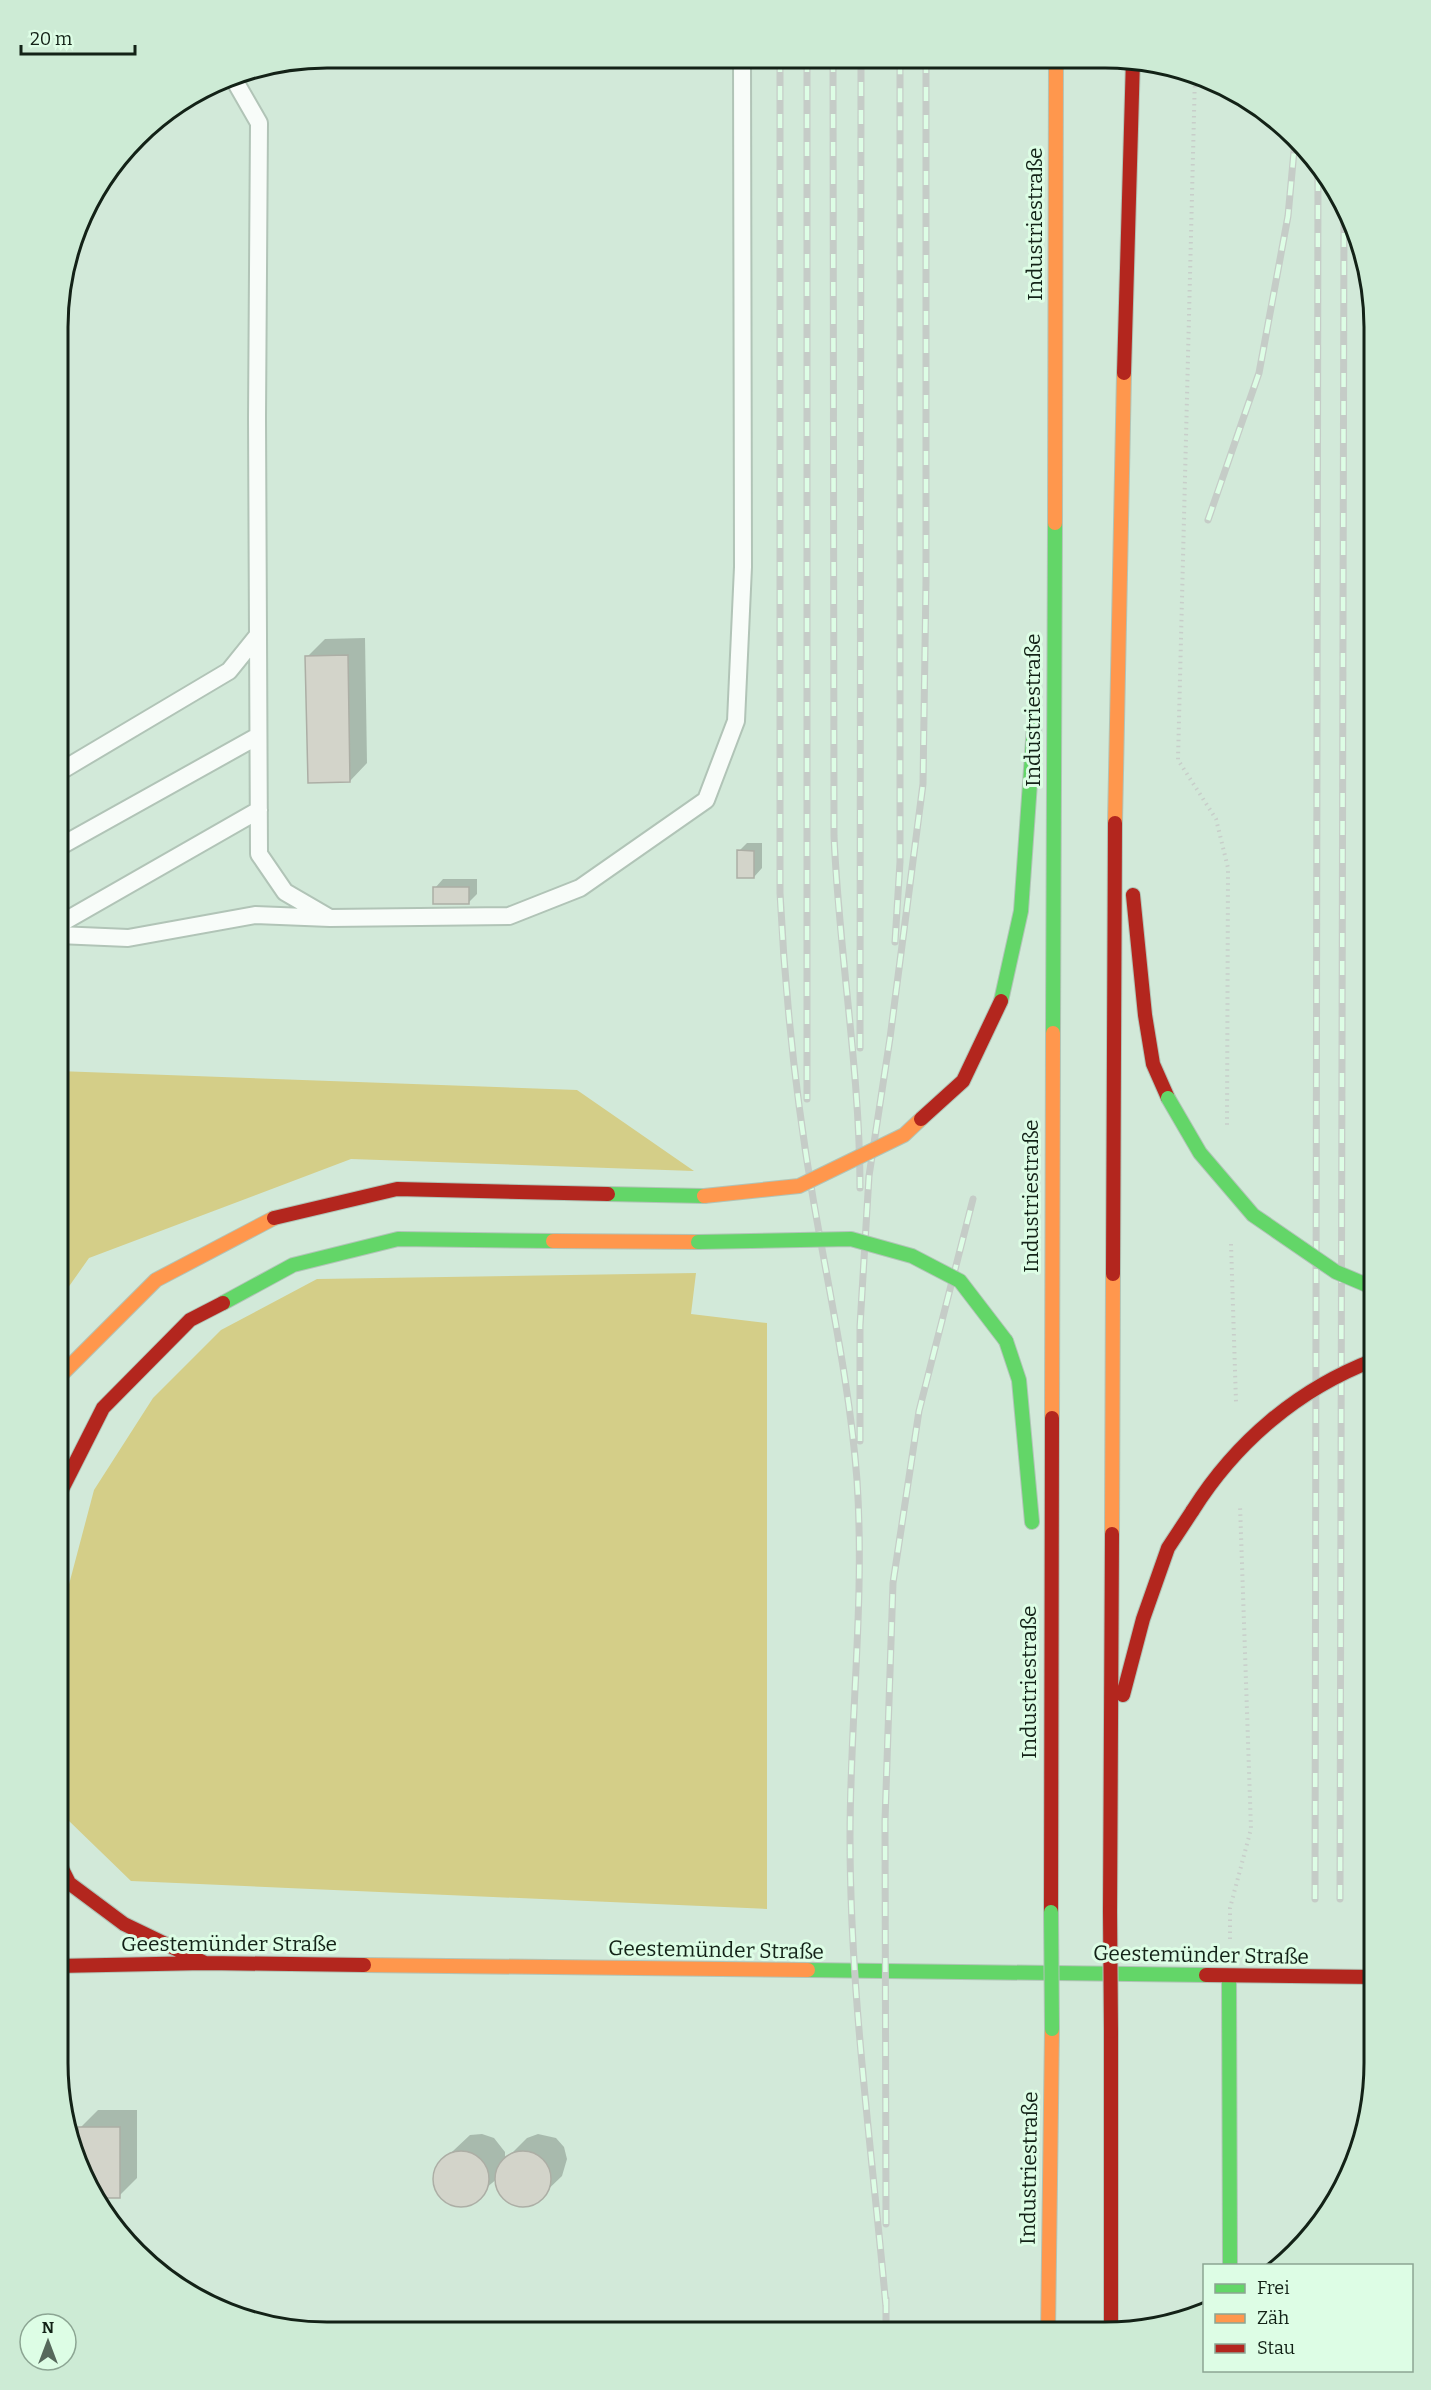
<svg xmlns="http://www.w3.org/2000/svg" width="1431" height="2390" font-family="Bitter,serif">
<rect width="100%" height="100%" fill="#d2e9d9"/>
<path fill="#d4ce88" d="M58 1071 577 1090 694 1171 351 1159 89 1258 58 1302Z
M696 1273 691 1314 767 1323V1909L131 1881 68 1820 67 1592 94 1490 153 1398 221 1330 317 1279Z"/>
<path fill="#0003" d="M365 638 367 763 350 781 307 657 325 639Z
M747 843H762V868L754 877 739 851Z
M443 879H477V894L468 903 435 888Z
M98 2110H137V2178L119 2196H95L80 2171V2128Z
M482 2134 494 2138 505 2152V2160L527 2138 538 2134 556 2138 564 2147 567 2159 562 2176 535 2202 523 2205 506 2199 497 2184 498 2178 467 2204H455L444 2199 435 2183 438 2165 470 2135Z"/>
<path fill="#d3d4ca" stroke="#acaea5" stroke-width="1.5" d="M348 655 350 782 308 783 305 656Z
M737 850 754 851V878H737Z
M433 887H469V904H433Z
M78 2127H120V2198H96L79 2168Z
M433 2179a28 28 0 1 1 56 0a28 28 0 1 1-56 0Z
M495 2179a28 28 0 1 1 56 0a28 28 0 1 1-56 0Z"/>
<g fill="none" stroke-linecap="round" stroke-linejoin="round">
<defs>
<path id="lane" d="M232 76 259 123 257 418 259 854 285 892 328 917
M59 772 229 671 258 635
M59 847 258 736
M58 925 259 810
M58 935 128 938 255 915 330 918 509 916 580 888 706 800 736 721 743 567 742 58"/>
<path id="fast" d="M1001 1001 1021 911 1034 726
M1053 1033 1055 523
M608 1194 704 1196
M223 1303 293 1265 398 1239 553 1241
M1006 1341 1019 1380 1032 1522
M808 1970 1206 1975
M1229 1977 1230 2266"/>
<path id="slow" d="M1055 523 1056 59
M1115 823 1124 373
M553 1241 698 1242
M58 1378 156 1280 274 1218
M1052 1418 1053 1033
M1112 1534 1113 1274
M364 1965 808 1970
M1048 2333 1052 2029"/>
<path id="jam" d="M1124 373 1133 59
M1133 895 1145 1015 1153 1064 1168 1098
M274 1218 397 1189 608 1194
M1113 1274 1115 823
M58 1497 103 1408 190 1320 223 1303
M1123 1695 1143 1619 1168 1548 1193 1510
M57 1859 69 1883 124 1924 205 1963
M1051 1912 1052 1418
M1110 1912 1112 1534
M57 1966 205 1963 364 1965
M1206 1975 1373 1977
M1111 2031V2332"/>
</defs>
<use href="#lane" stroke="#b1c4b7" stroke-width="20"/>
<use href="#fast" stroke="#b1c4b7" stroke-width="16"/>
<use href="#slow" stroke="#b1c4b7" stroke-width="16"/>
<use href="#jam" stroke="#b1c4b7" stroke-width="16"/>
<path stroke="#c8ceca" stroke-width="4" stroke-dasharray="1.5 4.5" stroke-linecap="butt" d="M1195 74 1178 760 1216 819 1228 868 1227 1126
M1231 1244 1236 1402
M1230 1939V1908L1251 1829 1240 1505"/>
<use href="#lane" stroke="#f8fcf9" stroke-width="16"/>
<use href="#fast" stroke="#63d668" stroke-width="14"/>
<use href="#slow" stroke="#ff974d" stroke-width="14"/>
<use href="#jam" stroke="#b3261e" stroke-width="14"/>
<defs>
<path id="rail" d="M780 58V893C785 995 796 1098 813 1198 829 1292 850 1386 857 1480 865 1600 850 1718 850 1837 850 1994 872 2151 886 2307
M807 58V1099
M833 58 834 836C839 954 860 1070 860 1188
M1370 306V1899
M1208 520 1259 373 1288 216 1295 140
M895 942 900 862V59
M860 1048 861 59
M860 1441V1326L869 1176 890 1038 923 784 926 581V59
M1315 1899 1318 162
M1340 1899 1344 207
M886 2224 885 1821 893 1583 919 1411 973 1199
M886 2299V2332"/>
</defs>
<use href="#rail" stroke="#c5ccc7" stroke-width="7"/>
<use href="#rail" stroke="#ddfde5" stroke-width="4.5" stroke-dasharray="14" stroke-linecap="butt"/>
<defs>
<path id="fast-bridge" d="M1168 1098 1200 1153 1253 1215 1336 1272 1374 1288
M698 1242 851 1239 912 1256 960 1281 1006 1341
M1051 1912 1052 2029"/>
<path id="slow-bridge" d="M704 1196 799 1186 904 1135 921 1119"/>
<path id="jam-bridge" d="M921 1119 963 1081 1001 1001
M1193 1510C1236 1442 1298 1389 1374 1360
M1110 1912 1111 2031"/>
</defs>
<use href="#fast-bridge" stroke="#b1c4b7" stroke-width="16" stroke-linecap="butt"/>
<use href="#slow-bridge" stroke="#b1c4b7" stroke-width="16" stroke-linecap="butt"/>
<use href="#jam-bridge" stroke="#b1c4b7" stroke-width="16" stroke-linecap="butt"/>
<use href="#fast-bridge" stroke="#63d668" stroke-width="14"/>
<use href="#slow-bridge" stroke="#ff974d" stroke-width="14"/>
<use href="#jam-bridge" stroke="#b3261e" stroke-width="14"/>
</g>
<g text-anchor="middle" stroke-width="6" stroke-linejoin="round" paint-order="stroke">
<g font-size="21" fill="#132217" stroke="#ddfde5">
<text transform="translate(1035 224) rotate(-90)" y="7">Industriestraße</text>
<text transform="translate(1033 710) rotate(-90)" y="7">Industriestraße</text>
<text transform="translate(1031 1196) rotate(-90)" y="7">Industriestraße</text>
<text transform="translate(1029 1682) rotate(-90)" y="7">Industriestraße</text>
<text x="229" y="1951">Geestemünder Straße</text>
<text transform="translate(716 1950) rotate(1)" y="7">Geestemünder Straße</text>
<text transform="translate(1201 1955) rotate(1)" y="7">Geestemünder Straße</text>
<text transform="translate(1029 2168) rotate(-89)" y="7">Industriestraße</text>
</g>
</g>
<path d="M0 0H1431V2390H0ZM327 68H1105A259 259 0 0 1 1364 327V2063A259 259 0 0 1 1105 2322H327A259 259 0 0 1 68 2063V327A259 259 0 0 1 327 68Z" fill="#cdebd5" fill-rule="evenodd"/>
<path fill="none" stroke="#132217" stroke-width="3" d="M327 68H1105A259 259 0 0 1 1364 327V2063A259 259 0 0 1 1105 2322H327A259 259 0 0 1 68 2063V327A259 259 0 0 1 327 68Z"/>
<rect x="1203" y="2264" width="210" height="108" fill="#ddfde5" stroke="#8ca593" stroke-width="1.5"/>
<rect x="1215" y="2284" width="30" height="9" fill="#63d668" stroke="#8ca593" stroke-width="1.5"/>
<text x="1257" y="2294" font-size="18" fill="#132217">Frei</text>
<rect x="1215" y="2314" width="30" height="9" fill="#ff974d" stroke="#8ca593" stroke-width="1.5"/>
<text x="1257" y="2324" font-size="18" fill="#132217">Zäh</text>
<rect x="1215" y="2344" width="30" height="9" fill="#b3261e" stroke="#8ca593" stroke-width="1.5"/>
<text x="1257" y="2354" font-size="18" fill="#132217">Stau</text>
<g transform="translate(48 2342)"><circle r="28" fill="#ddfde5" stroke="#8ca593" stroke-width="1.5"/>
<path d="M0-4.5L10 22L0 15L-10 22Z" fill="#56685b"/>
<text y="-9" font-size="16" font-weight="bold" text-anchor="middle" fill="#132217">N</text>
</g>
<path d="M21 45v9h114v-9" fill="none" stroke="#132217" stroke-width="3"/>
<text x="30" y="45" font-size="18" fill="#132217" stroke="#ddfde5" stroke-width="4.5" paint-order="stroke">20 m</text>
</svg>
